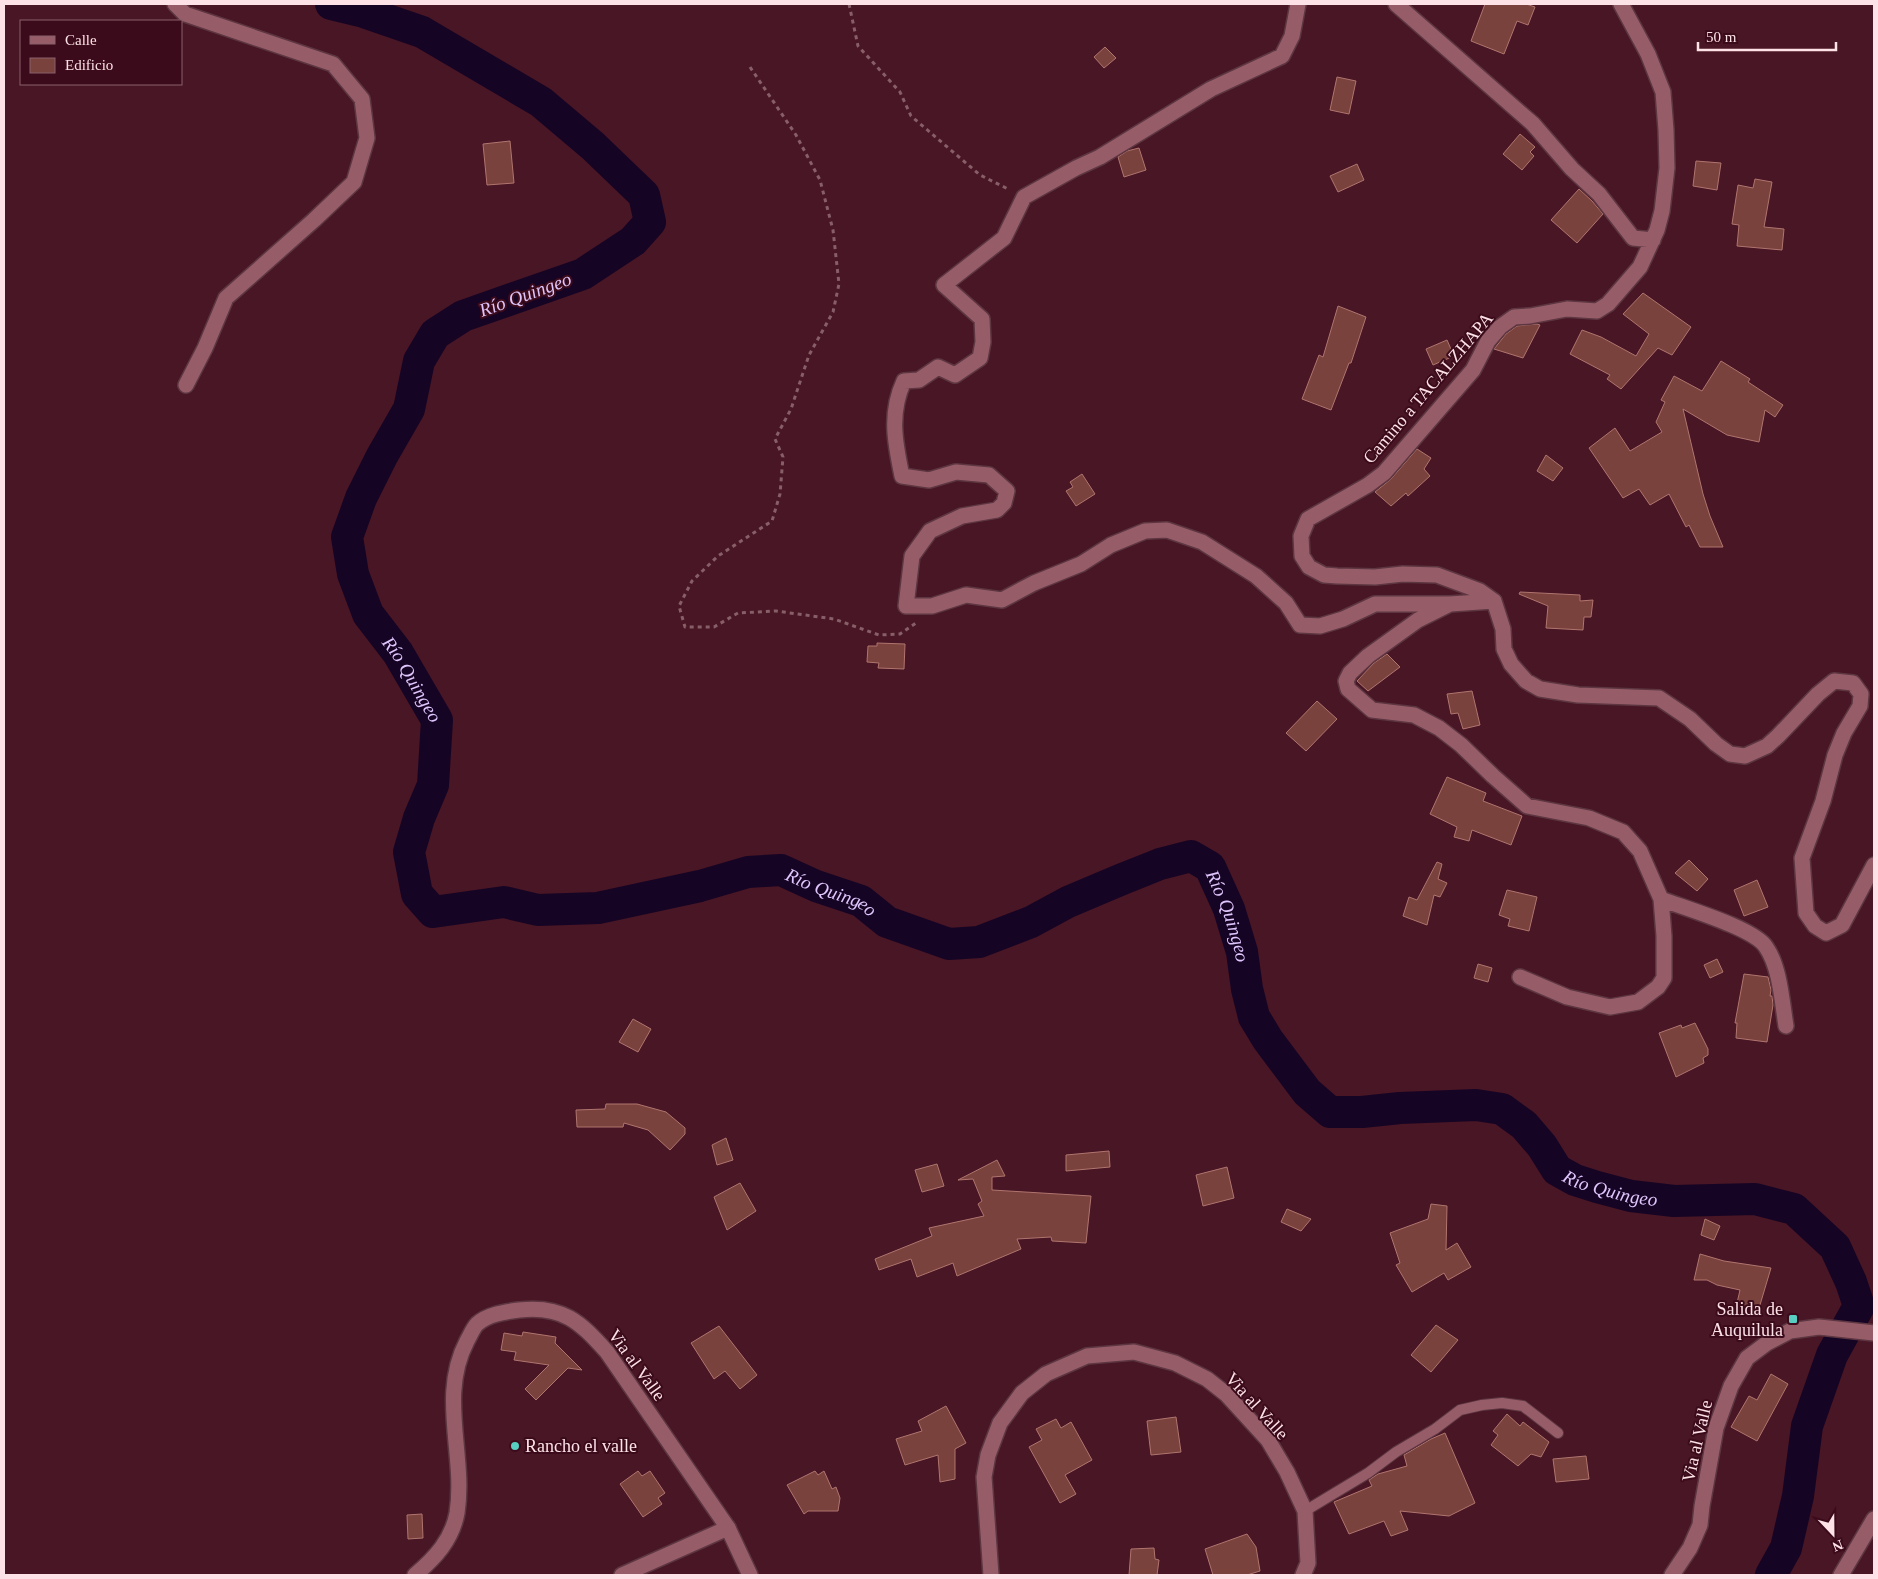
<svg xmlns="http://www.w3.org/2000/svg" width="1878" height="1579" font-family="Georgia,serif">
<rect width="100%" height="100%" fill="#481624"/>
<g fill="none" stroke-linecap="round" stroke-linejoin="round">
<path stroke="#160425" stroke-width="32" id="s1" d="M331 4 364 12 422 32 541 102 593 146 644 195 650 222 633 241 583 274 463 316 435 334 419 361 409 409 382 456 361 498 347 537 353 574 368 614 398 653 437 720 433 785 419 818 409 852 417 894 433 912 504 902 538 910 598 908 700 886 748 872 781 870 816 886 861 901 887 922 949 944 979 942 1031 922 1068 902 1120 880 1160 864 1191 856 1210 867 1229 909 1242 952 1247 989 1254 1017 1268 1040 1307 1092 1330 1112H1362L1400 1108 1476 1105 1502 1109 1524 1125 1542 1146 1557 1170 1575 1180 1597 1187 1631 1196 1674 1201 1755 1199 1794 1209 1835 1247 1851 1282 1859 1306 1832 1355 1807 1426 1798 1496 1786 1548 1771 1575"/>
</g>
<path fill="#79423d" stroke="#b1756f" d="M1485 4H1526L1535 7 1528 25 1517 21 1504 54 1471 41Z
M1105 47 1116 58 1104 68 1094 57Z
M1337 77 1356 81 1349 114 1330 110Z
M1520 134 1535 147 1530 152 1534 156 1522 170 1503 154Z
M510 141 514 183 487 185 483 144Z
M1139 148 1146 170 1124 177 1118 157 1127 151Z
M1696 161 1721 163 1717 190 1693 186Z
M1357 164 1364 180 1338 192 1330 176Z
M1755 179 1772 182 1764 227 1784 229 1782 250 1737 246 1739 225 1732 224 1738 185 1753 188Z
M1579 189 1592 201 1603 214 1577 243 1551 220Z
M1643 293 1691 327 1672 355 1658 348 1621 389 1607 379 1610 375 1570 354 1582 330 1601 337 1636 356 1649 334 1623 314Z
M1338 306 1366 317 1351 363H1349L1331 410 1302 399 1319 355 1323 357Z
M1537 324 1540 325 1523 358 1494 349 1506 334 1517 326Z
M1447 340 1454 356 1433 365 1426 349Z
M1721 361 1750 379 1748 382 1783 405 1775 417 1765 410 1759 442 1727 435 1683 409 1703 494 1710 516 1723 547H1700L1689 525 1686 527 1669 494 1650 505 1639 489 1623 498 1589 448 1615 428 1630 451 1662 432 1656 422 1665 402 1661 400 1674 376 1702 391Z
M1417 449 1431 458 1424 469 1430 476 1408 496 1406 493 1391 506 1375 492 1391 479Z
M1546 455 1563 468 1553 481 1537 471Z
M1082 474 1095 494 1076 506 1066 491 1073 487 1070 482Z
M1520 592 1580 595V601L1593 600 1591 617H1584L1583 630 1546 628 1548 606 1519 594Z
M877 643 905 644 904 669 878 668 879 663 867 662 868 646H877Z
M1387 654 1400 667 1368 691 1357 681 1374 663Z
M1472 691 1480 725 1463 729 1458 713 1451 714 1447 694Z
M1317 701 1337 719 1306 751 1286 733Z
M1447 777 1486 793 1483 801 1522 816 1511 845 1472 830 1469 841 1454 837 1457 827 1430 814Z
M1689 860 1708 879 1697 891 1675 873Z
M1437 862 1442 864 1438 879 1447 883 1440 897 1434 895 1427 925 1403 916 1409 897 1417 900Z
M1757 880 1768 907 1744 916 1734 890Z
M1507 890 1537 897 1529 931 1508 926 1510 919 1499 915Z
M1717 959 1723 972 1710 978 1704 965Z
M1478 964 1492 968 1488 982 1474 978Z
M1744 974 1768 977 1771 990 1770 996H1772L1773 1005 1767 1042 1736 1038 1737 1023H1735Z
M633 1019 651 1029 638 1052 619 1042Z
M1695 1023 1708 1049V1055L1703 1058 1704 1063 1676 1077 1659 1033 1681 1025 1682 1028Z
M606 1104H637L666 1112 685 1128V1134L670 1150 648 1130 624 1123 623 1127H577L576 1110 605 1109Z
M726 1138 733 1160 717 1165 712 1145Z
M1109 1151 1110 1167 1066 1171V1155Z
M997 1160 1005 1176 992 1177V1190L1091 1196 1086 1243 1052 1241 1051 1237 1017 1239 1021 1249 957 1276 953 1263 917 1277 911 1259 879 1270 875 1259 932 1236 929 1228 984 1216 978 1204 982 1201 973 1179 958 1180Z
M937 1164 944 1186 922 1192 915 1170Z
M1227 1167 1234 1198 1203 1206 1196 1175Z
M740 1183 756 1211 727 1230 714 1197Z
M1431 1204 1447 1206 1446 1250 1457 1243 1471 1267 1448 1280 1444 1273 1412 1292 1396 1265 1400 1263 1390 1233 1428 1219Z
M1287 1209 1311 1219 1301 1231 1281 1222Z
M1705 1219 1720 1226 1714 1240 1701 1235Z
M1700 1254 1724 1261 1771 1268 1757 1315 1742 1313V1305L1737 1303 1740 1290 1717 1285 1707 1280H1694Z
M1436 1325 1458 1340 1431 1372 1411 1355Z
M719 1326 757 1375 740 1389 725 1371 714 1379 691 1343Z
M523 1332 556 1337 555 1343 582 1370 568 1368 536 1400 525 1389 549 1365 514 1360 516 1352 501 1350 504 1333 522 1336Z
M1771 1374 1788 1384 1757 1441 1731 1427 1749 1396 1757 1400Z
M946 1406 966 1443 955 1449V1479L940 1482 938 1455 905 1465 896 1439 922 1431 918 1421Z
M1507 1414 1520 1426 1523 1422 1549 1442 1541 1457 1531 1454 1518 1466 1491 1445 1498 1435 1493 1431Z
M1176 1417 1181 1452 1151 1455 1147 1421Z
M1056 1419 1061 1428 1071 1422 1092 1460 1065 1475 1076 1494 1060 1503 1029 1447 1042 1440 1036 1429Z
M1445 1433 1475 1503 1449 1516 1400 1511 1408 1530 1391 1536 1384 1521 1349 1534 1334 1502 1372 1486 1369 1480 1378 1474 1407 1466 1404 1455 1431 1439Z
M1586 1456 1589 1479 1556 1482 1553 1459Z
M638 1471 642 1476 650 1471 665 1493 658 1498 662 1504 643 1517 620 1484Z
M815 1471 818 1475 824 1471 832 1489 836 1487 840 1498 838 1511H808L804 1514 787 1485Z
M422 1514 423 1538 408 1539 407 1515Z
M1247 1534 1256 1547 1260 1571 1247 1575H1213L1205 1549Z
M1154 1548 1155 1559 1159 1560 1157 1575H1129L1131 1549Z"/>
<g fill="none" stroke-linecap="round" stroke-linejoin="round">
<defs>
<path id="service" d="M1305 1511 1368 1473 1396 1452 1435 1429 1460 1410 1482 1405 1502 1403 1523 1406 1558 1433"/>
<path id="minor" d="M175 4 185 14 333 64 362 99 367 138 354 182 314 220 226 298 205 348 186 385
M1298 4 1292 36 1282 56 1211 89 1100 157 1076 168 1024 197 1004 238 944 285 982 319 983 342 980 358 955 375 938 367 919 380 904 381C889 413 895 443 902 476L929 480 956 472 989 475 1007 491 1004 503 997 510 962 516 930 531 912 556 906 606H932L966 595 1002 600 1034 583 1081 564 1111 545 1145 531 1167 530 1202 542 1256 576 1286 603 1300 625 1320 626 1343 619 1375 604H1450
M1396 4 1533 124 1572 169 1599 194 1633 238 1653 240
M1621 4 1648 54 1663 92 1666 130 1667 168 1662 211 1657 230 1640 267 1608 304 1597 311 1567 309 1530 316 1514 317 1500 327 1488 341 1473 370 1384 473 1368 485 1308 519 1301 536 1302 556 1309 567 1324 575 1337 576 1375 577 1403 574 1437 575 1480 591 1494 601 1503 629 1504 649 1511 664 1526 681 1540 689 1578 695 1659 698 1690 719 1716 744 1730 754 1745 756 1767 746 1778 736 1818 694 1834 681 1853 683 1861 694 1860 706 1844 733 1835 755 1823 801 1802 858 1806 913 1815 926 1826 933 1842 925 1874 865
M1494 601 1450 604 1418 620 1368 656 1350 673 1346 681 1348 689 1372 710 1414 715 1439 728 1461 745 1493 776 1527 806 1589 818 1623 832 1640 851 1661 899C1684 908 1754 928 1766 947 1780 967 1782 1002 1786 1026
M1520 977 1567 997 1610 1007 1638 1002 1658 987 1664 978V936L1661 899
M622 1575 728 1528
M1841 1575 1874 1519"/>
<path id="secondary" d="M415 1575C435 1558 452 1540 457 1513 466 1455 438 1396 467 1341 470 1336 473 1328 477 1324 488 1314 505 1312 519 1310 563 1305 580 1322 607 1352L728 1528 750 1575
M991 1575 984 1477 988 1455 1000 1423 1022 1393 1046 1374 1087 1356 1134 1352 1175 1363 1207 1379 1226 1394 1268 1440 1287 1472 1305 1511 1308 1563 1303 1575
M1672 1575 1690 1548 1700 1525 1702 1506 1716 1428 1731 1386 1747 1358 1767 1343 1790 1331 1819 1327 1874 1333"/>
</defs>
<use href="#service" stroke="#5d3641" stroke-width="12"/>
<use href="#minor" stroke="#5d3641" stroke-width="18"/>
<use href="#secondary" stroke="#5d3641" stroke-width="18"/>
<path stroke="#885e69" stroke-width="3" stroke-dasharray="4 4" stroke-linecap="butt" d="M849 4 858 46 900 92 911 116 980 175 1010 190
M750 67 796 135 820 180 833 230 839 284 833 312 809 355 791 409 775 439 783 457 780 494 772 521 718 556 692 581 679 606 685 627H714L738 613 776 611 834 619 879 635 900 634 916 623"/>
<use href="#service" stroke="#965d69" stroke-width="10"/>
<use href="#minor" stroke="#965d69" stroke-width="15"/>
<use href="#secondary" stroke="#965d69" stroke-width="15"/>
</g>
<g fill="#57cec1" stroke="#3c0b1b" stroke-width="2">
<rect x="1788" y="1314" width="10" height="10" rx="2.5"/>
<circle cx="515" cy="1446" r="5"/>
</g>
<g text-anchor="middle" stroke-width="4" stroke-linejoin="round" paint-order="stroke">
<g font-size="18" fill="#fde2e7" stroke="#3c0b1b">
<text transform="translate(1428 388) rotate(-50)" y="6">Camino a TACALZHAPA</text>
<text transform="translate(637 1365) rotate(54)" y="6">Via al Valle</text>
<text transform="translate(1257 1406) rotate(48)" y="6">Via al Valle</text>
<text transform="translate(1697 1441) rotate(-77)" y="6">Via al Valle</text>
</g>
<g font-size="18" fill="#fde2e7" stroke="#3c0b1b" text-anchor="end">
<text x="1783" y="1315">Salida de<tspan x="1783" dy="21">Auquilula</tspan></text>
<text x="525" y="1452" text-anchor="start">Rancho el valle</text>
</g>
<g font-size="19" font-style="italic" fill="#dec5fb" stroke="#3c0b1b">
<text transform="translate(525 294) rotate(-20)" y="7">Río Quingeo</text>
<text dy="7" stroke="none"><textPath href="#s1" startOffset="1028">Río Quingeo</textPath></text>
<text dy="7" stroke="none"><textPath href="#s1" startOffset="1688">Río Quingeo</textPath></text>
<text dy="7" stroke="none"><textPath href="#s1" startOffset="2152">Río Quingeo</textPath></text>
<text dy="7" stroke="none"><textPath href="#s1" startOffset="2692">Río Quingeo</textPath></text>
</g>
</g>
<rect width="1878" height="1579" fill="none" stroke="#fde2e7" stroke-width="10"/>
<rect x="20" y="20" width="162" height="65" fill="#3c0b1b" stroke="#89616d"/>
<rect x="30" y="36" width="25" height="8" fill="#965d69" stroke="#89616d"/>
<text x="65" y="45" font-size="15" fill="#fde2e7">Calle</text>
<rect x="30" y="58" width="25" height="15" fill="#79423d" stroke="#89616d"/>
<text x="65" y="70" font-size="15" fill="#fde2e7">Edificio</text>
<g transform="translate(1833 1534) rotate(158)" stroke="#3c0b1b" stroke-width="4" paint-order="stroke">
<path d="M0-4L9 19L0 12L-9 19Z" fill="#fde2e7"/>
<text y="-8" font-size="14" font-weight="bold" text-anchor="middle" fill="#fde2e7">N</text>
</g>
<path d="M1698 42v8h138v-8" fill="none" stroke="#fde2e7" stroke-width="2.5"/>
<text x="1706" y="42" font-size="15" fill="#fde2e7" stroke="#3c0b1b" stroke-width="4" paint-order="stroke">50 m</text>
</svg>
